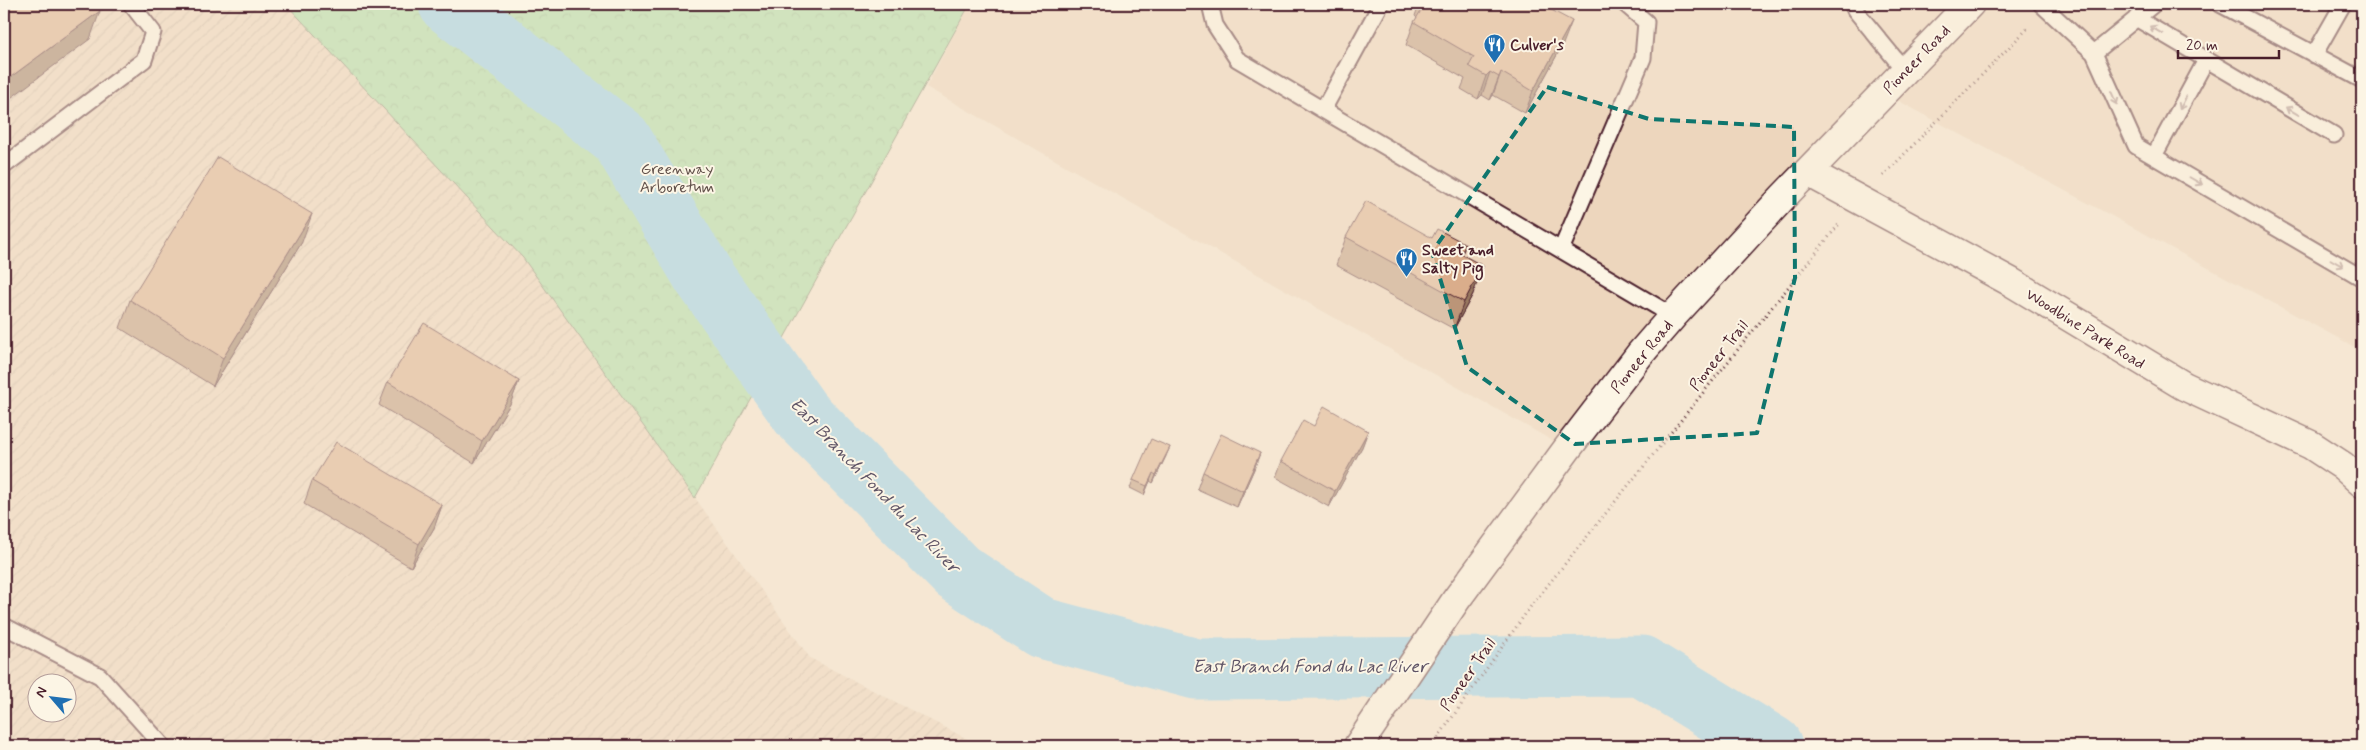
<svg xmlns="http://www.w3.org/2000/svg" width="2366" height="750" font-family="Mynerve,sans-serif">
<defs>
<pattern id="industrial-furrows" width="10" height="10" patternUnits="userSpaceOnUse" patternTransform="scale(1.25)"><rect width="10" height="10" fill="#edd6bd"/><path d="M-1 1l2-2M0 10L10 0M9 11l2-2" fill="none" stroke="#cdb7a3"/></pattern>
<pattern id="park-crowns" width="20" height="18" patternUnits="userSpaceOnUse" patternTransform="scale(1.25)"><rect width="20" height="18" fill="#a4dea4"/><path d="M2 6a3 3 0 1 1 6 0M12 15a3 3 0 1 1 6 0" fill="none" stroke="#8fbe8d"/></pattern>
</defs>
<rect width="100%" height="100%" fill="#f5e7d3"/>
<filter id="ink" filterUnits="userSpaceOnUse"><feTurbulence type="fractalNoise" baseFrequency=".02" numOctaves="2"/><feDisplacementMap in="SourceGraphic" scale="10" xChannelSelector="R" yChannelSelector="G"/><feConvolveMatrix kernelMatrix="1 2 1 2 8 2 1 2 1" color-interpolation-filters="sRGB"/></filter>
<g filter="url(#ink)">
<path fill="#edd6bd" d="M970 4H2362V351L1884 93 1567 449 926 87Z"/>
<path fill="url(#industrial-furrows)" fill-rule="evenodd" d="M4 4H286L523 258 810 658 981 746H4ZM38 682H68V712H38Z"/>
<path fill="url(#park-crowns)" stroke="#777e68" d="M286 4H970L695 498 523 258Z"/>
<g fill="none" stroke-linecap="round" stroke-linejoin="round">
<path stroke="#8fd0f0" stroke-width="61" d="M449 4 621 139 704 277 801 414 957 572 1042 628 1196 669 1641 666 1772 746"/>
<defs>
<path id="lane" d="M1210 4 1215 25 1237 59 1323 110
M1381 4 1323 110 1673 316
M1852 4 1855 10 1905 71
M2041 4 2094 53 2136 146 2362 278
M2220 4 2362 80
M2136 18 2334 135
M2094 53 2154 4
M2314 55 2343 4
M2154 156 2206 60
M4 166 144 60 153 32 131 4
M1561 250 1643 58 1646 22 1625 4
M4 626 100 676 163 746"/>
<path id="street" d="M1808 172 2011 282 2184 386 2311 445 2343 466 2362 483"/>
<path id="secondary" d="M1358 746 1456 600 1567 449 1640 354 1673 316 1783 197 1970 4"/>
</defs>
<use href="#lane" stroke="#4a1f2b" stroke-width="19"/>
<use href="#street" stroke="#4a1f2b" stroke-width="31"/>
<use href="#secondary" stroke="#4a1f2b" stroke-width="31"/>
<path stroke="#4a1f2b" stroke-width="3" stroke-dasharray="1 4" stroke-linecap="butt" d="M1883 176 2029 27
M1432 746 1531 606 1840 223"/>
<use href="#lane" stroke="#fcf5e5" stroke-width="15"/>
<use href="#street" stroke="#fcf5e5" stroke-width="28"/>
<use href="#secondary" stroke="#fcf5e5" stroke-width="28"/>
</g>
<path fill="#bb9578" stroke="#4a1f2b" d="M1419 4H1542L1563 44 1525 113 1493 95 1490 100 1482 95 1478 99 1461 89 1465 79 1406 45 1414 22 1417 18 1415 16Z
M1346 237 1432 238 1466 244 1462 254 1473 294 1454 329 1336 265Z
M302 242 213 386 120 328 130 300Z
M519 381 510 404 474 463 379 405 388 382Z
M1314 426 1368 431 1362 447 1329 507 1275 477 1281 461Z
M1260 453 1254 469 1237 507 1197 489 1203 472Z
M1166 456 1153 483 1150 481 1144 495 1130 488 1133 480Z
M312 481 442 505 434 528 411 567 304 504Z"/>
<path fill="#997961" stroke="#4a1f2b" d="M100 11 90 39 4 103V82Z
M1572 21 1563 44 1525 113 1533 91Z
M1490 72 1482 95 1478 99 1486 76Z
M1501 72 1493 95 1490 100 1499 77Z
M312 214 302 242 213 386 223 358Z
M1483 266 1473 294 1454 329 1464 302Z
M519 381 510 404 474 463 482 441Z
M1368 431 1362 447 1329 507 1335 491Z
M1170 447 1166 456 1153 483 1156 475Z
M1260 453 1254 469 1237 507 1243 491Z
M1153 473 1150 481 1144 495 1147 486Z
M442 505 434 528 411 567 419 544Z"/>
<path fill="#daad8b" stroke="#4a1f2b" d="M4 4H94L100 11 4 82Z
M1425 4H1540L1572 21 1533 91 1501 72 1499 77 1490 72 1486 76 1469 66 1474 57 1414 22Z
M218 157 312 214 223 358 130 300Z
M1366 201 1432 238 1437 229 1466 244 1461 254 1483 266 1464 302 1346 237Z
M424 323 519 381 482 441 388 382Z
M1324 406 1368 431 1335 491 1281 461 1303 420 1314 426Z
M1221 434 1260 453 1243 491 1203 472Z
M1151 439 1170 447 1156 475 1153 473 1147 486 1133 480Z
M336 442 442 505 419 544 312 481Z"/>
<defs><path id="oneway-shaft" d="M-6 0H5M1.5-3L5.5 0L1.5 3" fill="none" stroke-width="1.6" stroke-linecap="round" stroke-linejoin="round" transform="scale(1.25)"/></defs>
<g stroke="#a38a88">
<use href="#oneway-shaft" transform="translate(2156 30) rotate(-149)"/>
<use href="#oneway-shaft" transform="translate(2114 98) rotate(66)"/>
<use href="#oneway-shaft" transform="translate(2183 103) rotate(118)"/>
<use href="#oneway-shaft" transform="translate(2292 111) rotate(-149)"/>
<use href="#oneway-shaft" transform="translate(2196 181) rotate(30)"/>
<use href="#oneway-shaft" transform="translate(2337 263) rotate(30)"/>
</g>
</g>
<path d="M0 0H2366V750H0ZM1547 87 1649 119 1794 127 1795 278 1757 433 1575 444 1467 367 1432 252Z" fill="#f5e7d3" fill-opacity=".55" fill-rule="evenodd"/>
<path fill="none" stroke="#0f766e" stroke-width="4" stroke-dasharray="10 6" stroke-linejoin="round" d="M1547 87 1649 119 1794 127 1795 278 1757 433 1575 444 1467 367 1432 252Z"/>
<defs>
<symbol id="restaurant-pin" viewBox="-11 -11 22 30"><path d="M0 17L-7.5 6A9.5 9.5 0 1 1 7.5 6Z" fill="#1f6fb2" stroke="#fcf5e5"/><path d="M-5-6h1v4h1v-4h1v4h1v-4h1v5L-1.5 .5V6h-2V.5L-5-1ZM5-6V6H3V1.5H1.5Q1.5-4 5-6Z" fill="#fff"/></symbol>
</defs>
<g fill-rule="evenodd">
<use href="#restaurant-pin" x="1482" y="32" width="25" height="34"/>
<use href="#restaurant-pin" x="1394" y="246" width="25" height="34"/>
</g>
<g text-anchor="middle" stroke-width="4" stroke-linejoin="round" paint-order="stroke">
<g font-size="16" font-weight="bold" fill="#4a1f2b" stroke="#fcf5e5" text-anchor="start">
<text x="1510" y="50">Culver's</text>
<text x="1422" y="255">Sweet and<tspan x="1422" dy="18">Salty Pig</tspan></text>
</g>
<g font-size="16" fill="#4a1f2b" stroke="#fcf5e5">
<text transform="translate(1916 59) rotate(-46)" y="6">Pioneer Road</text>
<text transform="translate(2086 328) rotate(32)" y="6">Woodbine Park Road</text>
<text transform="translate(1718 355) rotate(-52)" y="6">Pioneer Trail</text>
<text transform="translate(1641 356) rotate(-51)" y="6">Pioneer Road</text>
<text transform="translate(1467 674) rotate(-55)" y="6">Pioneer Trail</text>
</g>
<g font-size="16" fill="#604f49" stroke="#fcf5e5">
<text x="677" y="174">Greenway<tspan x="677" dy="18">Arboretum</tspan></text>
</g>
<g font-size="18" font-style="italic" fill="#5f5466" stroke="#fcf5e5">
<text transform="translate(875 485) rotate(46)" y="6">East Branch Fond du Lac River</text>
<text x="1310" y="672">East Branch Fond du Lac River</text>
</g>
</g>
<rect width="2366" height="750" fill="none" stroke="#fcf5e5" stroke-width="20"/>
<rect x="10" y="10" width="2346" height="730" fill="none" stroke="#4a1f2b" stroke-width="2" filter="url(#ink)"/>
<g transform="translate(52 698) rotate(298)"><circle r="24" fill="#fcf5e5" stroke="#b59f9b"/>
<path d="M0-4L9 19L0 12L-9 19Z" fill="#1f6fb2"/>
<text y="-8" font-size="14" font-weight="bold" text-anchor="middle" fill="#4a1f2b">N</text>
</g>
<path d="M2178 50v8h101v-8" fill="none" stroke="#4a1f2b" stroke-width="2.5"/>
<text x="2186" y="50" font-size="15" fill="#4a1f2b" stroke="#fcf5e5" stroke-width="4" paint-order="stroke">20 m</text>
</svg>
